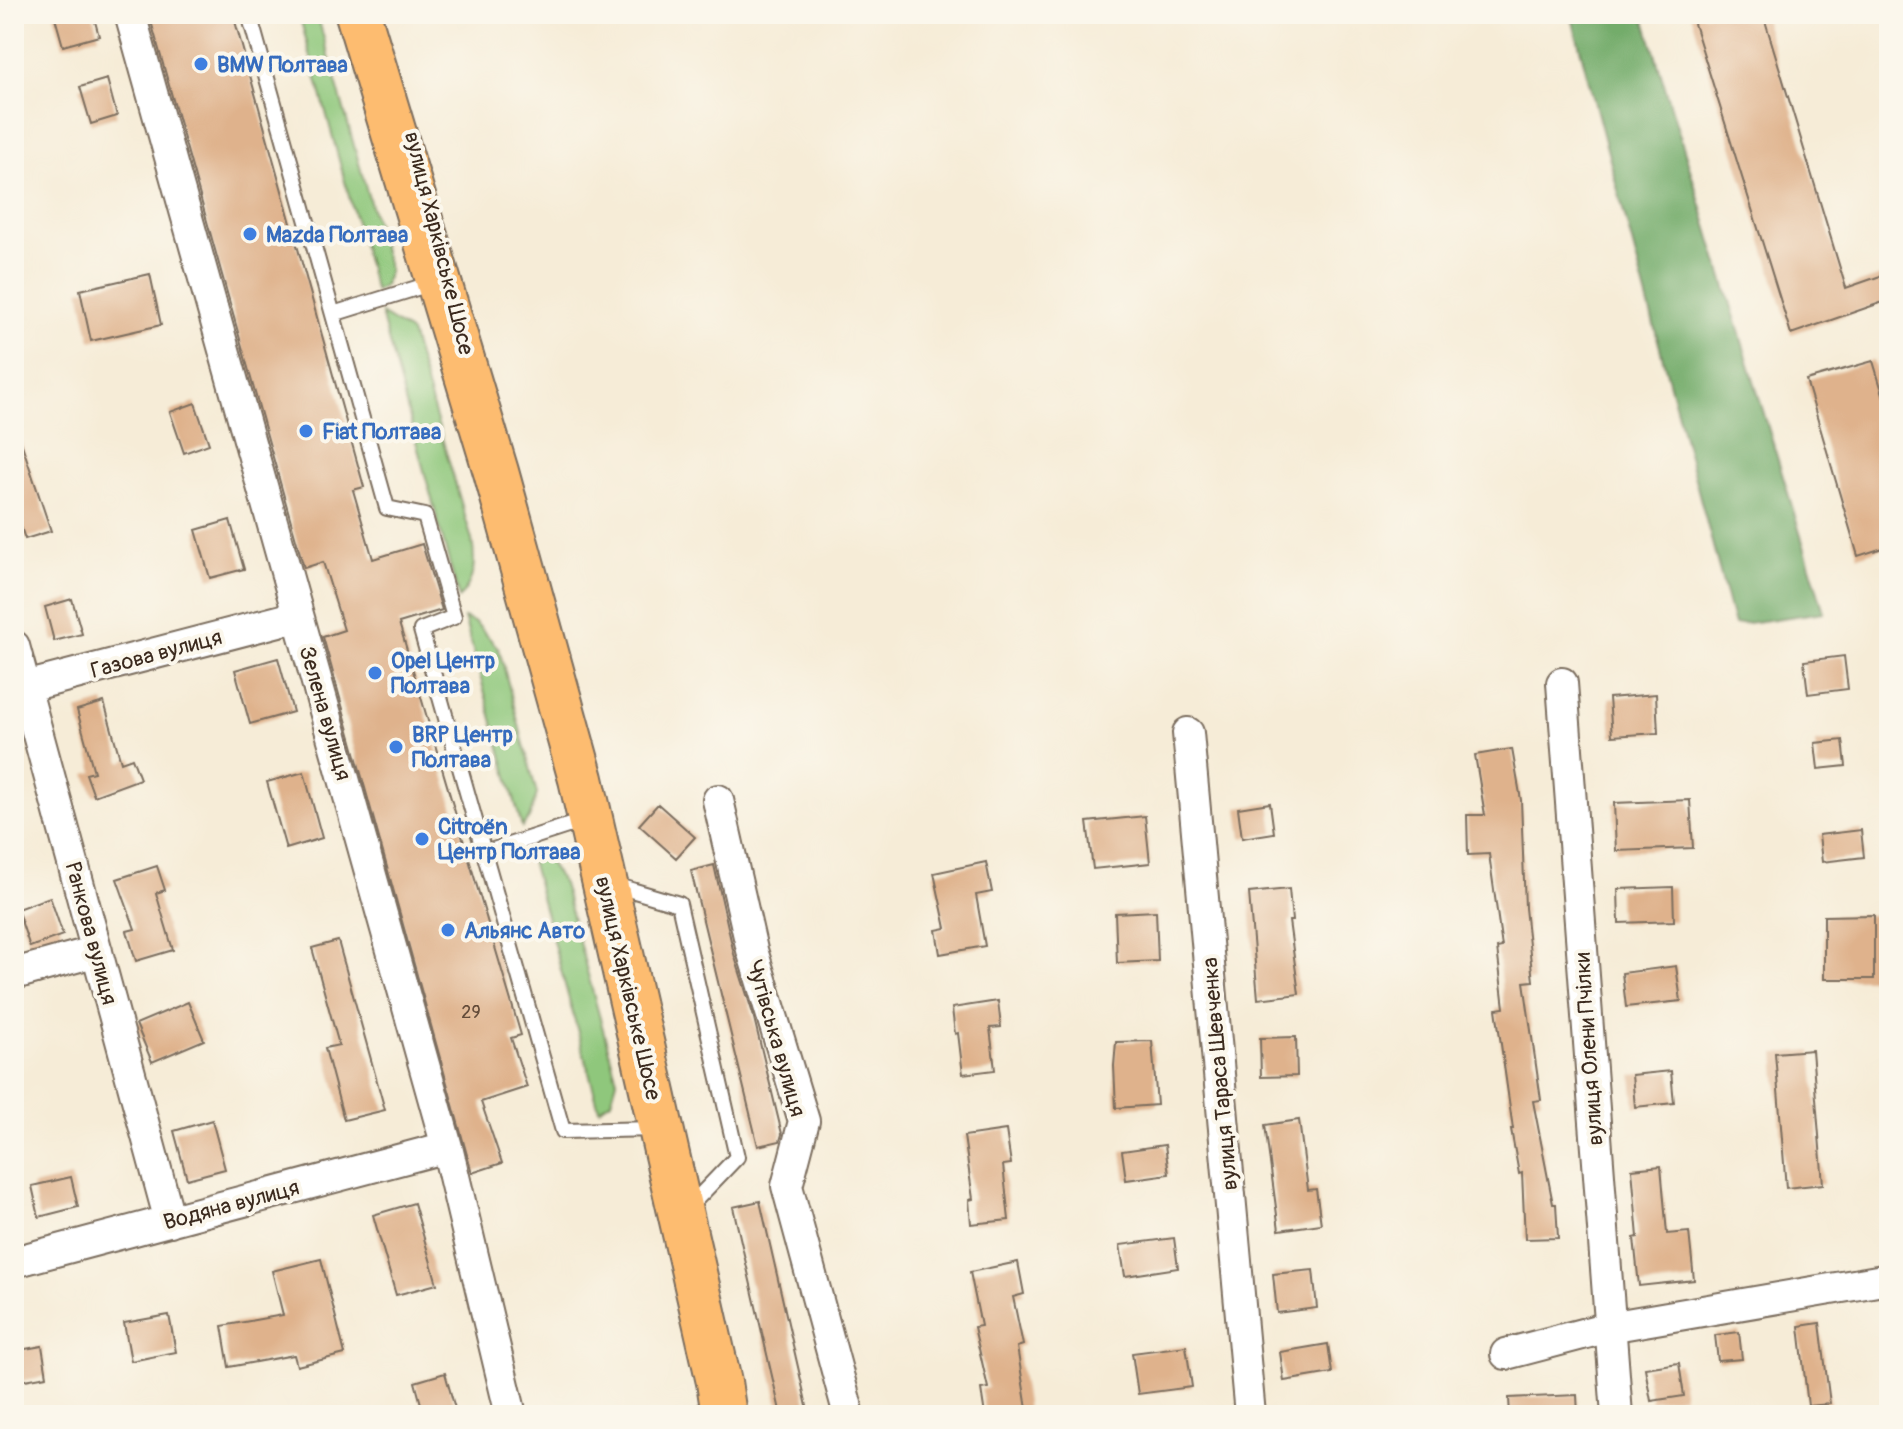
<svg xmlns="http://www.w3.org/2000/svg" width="1903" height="1429" font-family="Pangolin,sans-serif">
<rect width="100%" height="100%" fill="#fbf7ec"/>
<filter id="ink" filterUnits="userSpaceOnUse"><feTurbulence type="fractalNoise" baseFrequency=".0125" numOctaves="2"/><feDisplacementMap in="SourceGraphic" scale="16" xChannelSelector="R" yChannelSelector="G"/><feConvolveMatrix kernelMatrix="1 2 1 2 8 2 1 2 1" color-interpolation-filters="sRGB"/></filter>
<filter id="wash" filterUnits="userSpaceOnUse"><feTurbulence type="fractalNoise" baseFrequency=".006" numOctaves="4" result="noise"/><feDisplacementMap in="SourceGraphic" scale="32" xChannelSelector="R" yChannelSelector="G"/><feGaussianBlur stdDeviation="1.8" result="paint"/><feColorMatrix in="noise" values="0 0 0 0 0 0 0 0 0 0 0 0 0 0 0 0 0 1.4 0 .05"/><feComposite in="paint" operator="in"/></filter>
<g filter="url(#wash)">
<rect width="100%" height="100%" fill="#f6ecd7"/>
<path fill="#8fc77b" stroke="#65784c" stroke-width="2" d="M299 14H317L389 270 384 286 375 291Z
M381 314 411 333 472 540C476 563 475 580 459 598Z
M464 618 476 623 499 649 537 794 529 818 522 827Z
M527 846C545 853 553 868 563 884L617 1080 611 1101 599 1109Z"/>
<path fill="#73ac6b" stroke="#576b44" stroke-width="2" d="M1571 14H1643L1824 612 1734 625Z"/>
<g id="blocks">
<path fill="#dfb28c" d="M54 14H93L99 36 63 46Z
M149 14H233L364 487 353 490 373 559 422 544 442 610 399 623 521 1035 511 1038 527 1087 481 1102 502 1163 472 1173 323 637 344 630 323 562 304 568Z
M1691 14H1763L1846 288 1889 273V300L1791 334Z
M107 79 117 116 91 124 80 87Z
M150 274 161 325 91 341 80 290Z
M1873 361 1889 414V546L1858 556 1806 380Z
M195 403 209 444 184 453 170 412Z
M14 433H18L51 531 25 539 14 506Z
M230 520 244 569 210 578 196 530Z
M72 599 82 634 54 641 45 607Z
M1844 656 1848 689 1808 694 1804 661Z
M278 658 293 712 250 724 235 670Z
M1656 694 1658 733 1612 736 1609 698Z
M104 702 121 762 132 758 140 779 94 796 86 774 94 772 77 710Z
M1843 740 1846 766 1818 769 1815 743Z
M1512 749 1521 800 1525 908 1533 981 1524 982 1541 1100 1533 1101 1553 1204H1556L1558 1238 1525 1239 1522 1173 1519 1174 1511 1129H1513L1496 1009 1504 1008 1497 948 1502 947 1489 854 1468 855 1467 815H1485L1475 755Z
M304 772 322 838 286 849 267 782Z
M1690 800 1693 848 1616 851 1614 803Z
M1270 803 1274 833 1242 838 1238 808Z
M658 804 695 837 676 858 639 825Z
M1145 816 1150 863 1093 869 1087 822Z
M1861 830 1864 857 1822 862 1819 835Z
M986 862 992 892 976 895 985 946 940 954 936 930 946 928 934 873Z
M714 865 734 954 753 1014 782 1134 780 1141 758 1146 691 871Z
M157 866 165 890 156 893 173 950 136 961 127 931 135 929 117 879Z
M1673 887 1674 921 1619 923 1618 889Z
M1289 889 1292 921H1289L1299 994 1258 999 1249 893Z
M50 897 63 935 30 947 17 909Z
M1156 911 1158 961 1117 963 1115 913Z
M1874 915V979H1824V916Z
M338 941 385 1110 344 1120 325 1048 339 1045 312 948Z
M1676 966 1681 1001 1626 1007 1622 973Z
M998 1001 1001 1027 990 1028 995 1070 963 1074 958 1033 955 1034 952 1008Z
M188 1002 204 1040 152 1062 136 1024Z
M1296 1037 1297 1076 1261 1077 1260 1038Z
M1152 1041 1157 1105 1116 1108 1114 1066 1116 1042Z
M1812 1050 1823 1184 1786 1188 1775 1053Z
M1671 1071 1674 1103 1635 1107 1632 1075Z
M212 1120 225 1169 187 1179 174 1131Z
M1299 1120 1308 1190 1316 1189 1321 1224 1279 1230 1265 1125Z
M1006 1130 1011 1164 1003 1165 1009 1220 971 1224 969 1200 973 1199 964 1136Z
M1165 1145 1169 1174 1126 1180 1122 1151Z
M1661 1166 1667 1234 1689 1232 1694 1280 1639 1286 1634 1238 1638 1237 1632 1169Z
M71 1177 78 1207 39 1217 32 1186Z
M760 1201 809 1415H781L733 1207Z
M414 1203 437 1284 396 1295 373 1215Z
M1174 1238 1178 1268 1125 1276 1120 1245Z
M321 1259 345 1354 297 1366 294 1355 229 1367 222 1326 283 1315 272 1271Z
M1018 1262 1024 1294 1013 1297 1023 1345 1017 1347 1028 1415H985L981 1389 988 1388 974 1327 981 1326 970 1272Z
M1313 1270 1317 1308 1277 1313 1273 1274Z
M169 1315 176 1352 131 1361 124 1323Z
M1820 1323 1830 1404 1808 1406 1799 1326Z
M1739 1332 1742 1359 1718 1361 1715 1335Z
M1328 1344 1332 1373 1284 1381 1280 1352Z
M42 1346 47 1376 14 1382V1351Z
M1186 1346 1192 1387 1138 1394 1132 1353Z
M1679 1363 1684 1396 1651 1401 1645 1368Z
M445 1373 456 1412 424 1415 415 1382Z
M1577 1395 1578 1415H1510L1509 1398Z"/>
</g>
</g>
<g filter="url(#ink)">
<use href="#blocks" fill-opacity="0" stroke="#7c6e5f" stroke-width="2"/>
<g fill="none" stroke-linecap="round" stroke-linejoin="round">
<defs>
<path id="lane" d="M249 14 387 508 425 516 454 617 421 630 563 1131 657 1129
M333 314 436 282
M484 853 586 820
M611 884 679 904 737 1157 687 1209"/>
<path id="street" d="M130 14 447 1147 511 1415
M14 646 170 1221
M1562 683 1617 1415
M14 690 298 616
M1188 733 1250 1415
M718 800 752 950 804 1121 787 1186 849 1415
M14 974 97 951
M14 1262 447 1147
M1506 1354 1609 1327 1889 1279"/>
<path id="highway" d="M358 14 496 472 581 779 719 1382 724 1415"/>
</defs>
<use href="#lane" stroke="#7c6e5f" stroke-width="18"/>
<use href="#street" stroke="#7c6e5f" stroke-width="34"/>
<use href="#highway" stroke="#7c6e5f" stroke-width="48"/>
<use href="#lane" stroke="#fff" stroke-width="14"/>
<use href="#street" stroke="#fff" stroke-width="30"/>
<use href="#highway" stroke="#fdbc70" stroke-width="44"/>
</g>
</g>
<g fill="#3f7fe0" stroke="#fbf7ec" stroke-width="3">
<circle cx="201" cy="64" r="8"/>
<circle cx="250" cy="234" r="8"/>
<circle cx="306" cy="431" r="8"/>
<circle cx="375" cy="673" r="8"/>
<circle cx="396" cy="747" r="8"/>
<circle cx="422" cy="839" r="8"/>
<circle cx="448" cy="930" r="8"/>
</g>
<g text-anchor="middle" stroke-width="8" stroke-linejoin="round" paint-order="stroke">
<g font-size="18" fill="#644c3a">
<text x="471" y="1018">29</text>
</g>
<g font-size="22" font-weight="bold" fill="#366cbe" stroke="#fbf7ec" text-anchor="start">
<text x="217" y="72">BMW Полтава</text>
<text x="266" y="242">Mazda Полтава</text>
<text x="322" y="439">Fiat Полтава</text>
<text x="391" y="668">Opel Центр<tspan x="391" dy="25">Полтава</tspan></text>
<text x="412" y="742">BRP Центр<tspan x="412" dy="25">Полтава</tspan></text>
<text x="438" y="834">Citroën<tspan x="438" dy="25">Центр Полтава</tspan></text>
<text x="464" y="938">Альянс Авто</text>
</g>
<g font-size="22" fill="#3b2a1e" stroke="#fbf7ec">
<text transform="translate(440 243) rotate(76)" y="8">вулиця Харківське Шосе</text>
<text transform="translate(156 653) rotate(-15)" y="8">Газова вулиця</text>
<text transform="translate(326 713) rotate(74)" y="8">Зелена вулиця</text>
<text transform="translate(92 933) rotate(75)" y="8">Ранкова вулиця</text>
<text transform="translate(629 988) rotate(77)" y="8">вулиця Харківське Шосе</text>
<text transform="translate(777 1038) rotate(74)" y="8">Чутівська вулиця</text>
<text transform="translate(1588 1049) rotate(-94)" y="8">вулиця Олени Пчілки</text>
<text transform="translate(1219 1074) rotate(-95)" y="8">вулиця Тараса Шевченка</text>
<text transform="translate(231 1204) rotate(-15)" y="8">Водяна вулиця</text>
</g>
</g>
<rect width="1903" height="1429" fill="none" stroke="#fbf7ec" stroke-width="48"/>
</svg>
